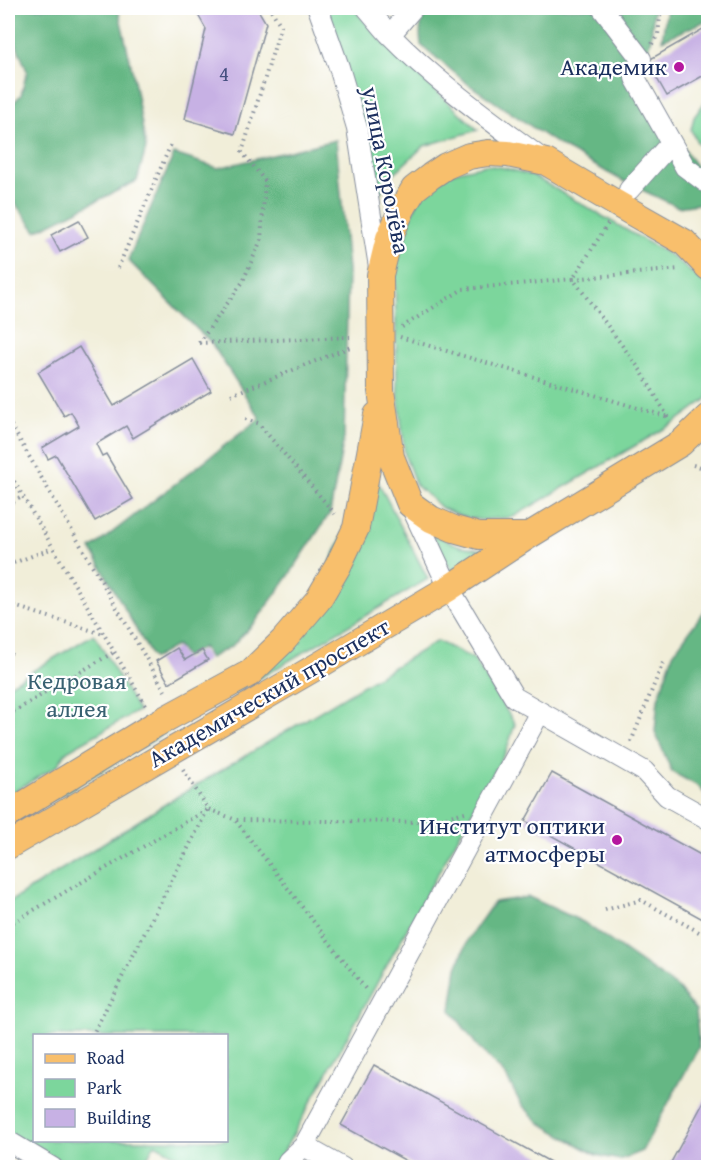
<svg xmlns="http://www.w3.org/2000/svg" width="716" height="1175" font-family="'Gentium Book Plus',serif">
<rect width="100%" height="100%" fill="#fff"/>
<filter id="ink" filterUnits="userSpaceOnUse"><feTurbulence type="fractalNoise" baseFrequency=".0167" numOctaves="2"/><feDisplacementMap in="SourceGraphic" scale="12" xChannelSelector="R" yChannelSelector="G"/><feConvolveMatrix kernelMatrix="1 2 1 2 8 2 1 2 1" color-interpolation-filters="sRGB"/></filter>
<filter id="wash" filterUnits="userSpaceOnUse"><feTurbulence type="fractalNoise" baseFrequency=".008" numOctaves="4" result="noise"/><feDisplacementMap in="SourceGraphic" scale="24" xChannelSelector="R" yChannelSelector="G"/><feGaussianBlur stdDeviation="1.35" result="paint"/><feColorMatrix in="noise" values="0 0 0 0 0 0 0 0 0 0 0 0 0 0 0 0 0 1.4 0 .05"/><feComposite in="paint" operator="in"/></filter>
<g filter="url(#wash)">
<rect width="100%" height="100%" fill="#f1eed9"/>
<path fill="#7cd69c" stroke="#4c827d" stroke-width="1.5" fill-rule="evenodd" d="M328 8H353L383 42 478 130 424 146 389 178 372 206Z
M708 98V153L698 144 691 130 694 117Z
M486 165 505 168 533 176 670 255 708 286V398L674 423 513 517 481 520 460 516 442 508 416 485 405 456 397 383 395 271 399 240 422 194 449 173Z
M372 470 428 579 8 826 304 621Z
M432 534 460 546 486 550 452 571Z
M94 634 138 711 67 751 57 766 8 795V686Z
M437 641 474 659 515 724 507 749 275 1167H198L155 1144 142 1167H65L8 1135V903L175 798ZM34 1036H226V1140H34Z"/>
<path fill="#65b784" stroke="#407371" stroke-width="1.5" d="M8 8H118L133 74 146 148 137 181 36 231 8 194V108L21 95 27 71 8 24Z
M430 8H654L651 38 641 72 661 116 708 183V192L705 203 678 207 623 181 562 147 468 84 421 45C419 30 420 19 430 8Z
M667 8H708V20L662 40Z
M336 140 348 270 344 438 330 513 288 577 256 621 232 646 210 658 203 647 185 657 177 645 153 659 91 549 260 418 212 344 128 260 174 154 218 168Z
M706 608H708V797L698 786 672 772 655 732 658 699 673 654Z
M529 897 583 922 678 988 696 1011 699 1047 642 1151 620 1160 596 1155 540 1123 521 1104 506 1076 478 1047 451 1010 457 968 468 939 494 902Z"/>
<g id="blocks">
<path fill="#c7b1e4" d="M194 8H257L266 23 235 134 185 119 206 29Z
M708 26V73L667 96 647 61Z
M79 220 88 237 60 252 51 235Z
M79 347 114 406 193 359 211 391 133 438 126 426 96 444 102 456 106 454 133 499 95 521 56 455 48 459 42 448 79 426 71 412 64 416 38 372Z
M177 648 185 660 202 650 208 660 169 683 156 661Z
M552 773 708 859V922L525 821Z
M374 1065 561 1168H419L341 1125Z
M708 1094V1168H668Z"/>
</g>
</g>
<g filter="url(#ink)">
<use href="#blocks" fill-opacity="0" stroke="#868e9c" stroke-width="1.5"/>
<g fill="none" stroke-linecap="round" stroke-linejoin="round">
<defs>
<path id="minor" d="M318 8 339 67 357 128 379 267
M367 8C375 17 382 27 391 36 436 82 490 120 542 159
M602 8 641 59 635 78 685 167 708 184
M390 35 413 8
M629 190 671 143
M410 504 449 588 514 697 644 771 667 796 708 819
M8 1141 53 1168
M304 1146 343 1168
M285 1168 288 1161 304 1146 540 712"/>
<path id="major" d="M528 536H479L454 529 431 519 410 504 391 457 381 391 380 275 389 238 403 207 414 189 431 176 446 166 469 156 488 153 508 154 546 162 619 205 684 242 708 267
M8 814 156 724 250 673 283 641 318 600 338 566 356 528 377 415
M8 846 316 667 449 588 528 536 681 443 708 417"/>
</defs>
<use href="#minor" stroke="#868e9c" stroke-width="22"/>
<use href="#major" stroke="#868e9c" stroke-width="28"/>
<path stroke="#868e9c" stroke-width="4" stroke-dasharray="1.5 4.5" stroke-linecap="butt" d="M652 44 658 35 661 8
M118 268 171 144
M402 327 463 289 573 279 609 222
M400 337 668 417
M199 343 242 283 261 240 265 181 242 152 281 26 270 8
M199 343 350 337
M231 395 350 347
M668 417 641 371 573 279 680 269
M245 419 258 423 335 514
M8 420 165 691
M693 465 708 469
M8 471 146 706
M8 505 22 497
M8 565 53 548
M8 604 103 634
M8 648 11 655
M8 715 114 652
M631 742 664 660
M183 769 208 809 236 820 428 822 465 812
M236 821 367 991
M605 910 641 900 708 937
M8 925 208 809
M92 1036 208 809"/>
<use href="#minor" stroke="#fff" stroke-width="20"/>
<use href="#major" stroke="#f8bf6c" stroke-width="26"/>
</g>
</g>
<g fill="#b5179e" stroke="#fff" stroke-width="2">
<circle cx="679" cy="67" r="6"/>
<circle cx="617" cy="840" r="6"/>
</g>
<g text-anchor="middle" stroke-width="4.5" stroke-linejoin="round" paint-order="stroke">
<g font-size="21" fill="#465080">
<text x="224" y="81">4</text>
</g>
<g font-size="24" fill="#1b2f5e" stroke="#fff" text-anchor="end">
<text x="667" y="75">Академик</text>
<text x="605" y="834">Институт оптики<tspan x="605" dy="28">атмосферы</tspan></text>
</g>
<g font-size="24" fill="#1b2f5e" stroke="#fff">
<text transform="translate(386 170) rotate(79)" y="8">улица Королёва</text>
<text transform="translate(269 693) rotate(-30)" y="8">Академический проспект</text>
</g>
<g font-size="24" fill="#386171" stroke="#fff">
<text x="77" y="689">Кедровая<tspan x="77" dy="28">аллея</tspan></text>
</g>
</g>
<rect width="716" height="1175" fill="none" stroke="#fff" stroke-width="30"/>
<rect x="33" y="1034" width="195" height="108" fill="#ffffff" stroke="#a4acbf" stroke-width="1.5"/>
<rect x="45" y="1054" width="30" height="9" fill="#f8bf6c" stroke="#a4acbf" stroke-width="1.5"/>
<text x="87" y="1064" font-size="18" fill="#1b2f5e">Road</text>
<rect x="45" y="1079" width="30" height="18" fill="#7cd69c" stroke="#a4acbf" stroke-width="1.5"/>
<text x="87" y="1094" font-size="18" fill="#1b2f5e">Park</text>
<rect x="45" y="1109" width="30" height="18" fill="#c7b1e4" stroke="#a4acbf" stroke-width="1.5"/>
<text x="87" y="1124" font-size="18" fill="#1b2f5e">Building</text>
</svg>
